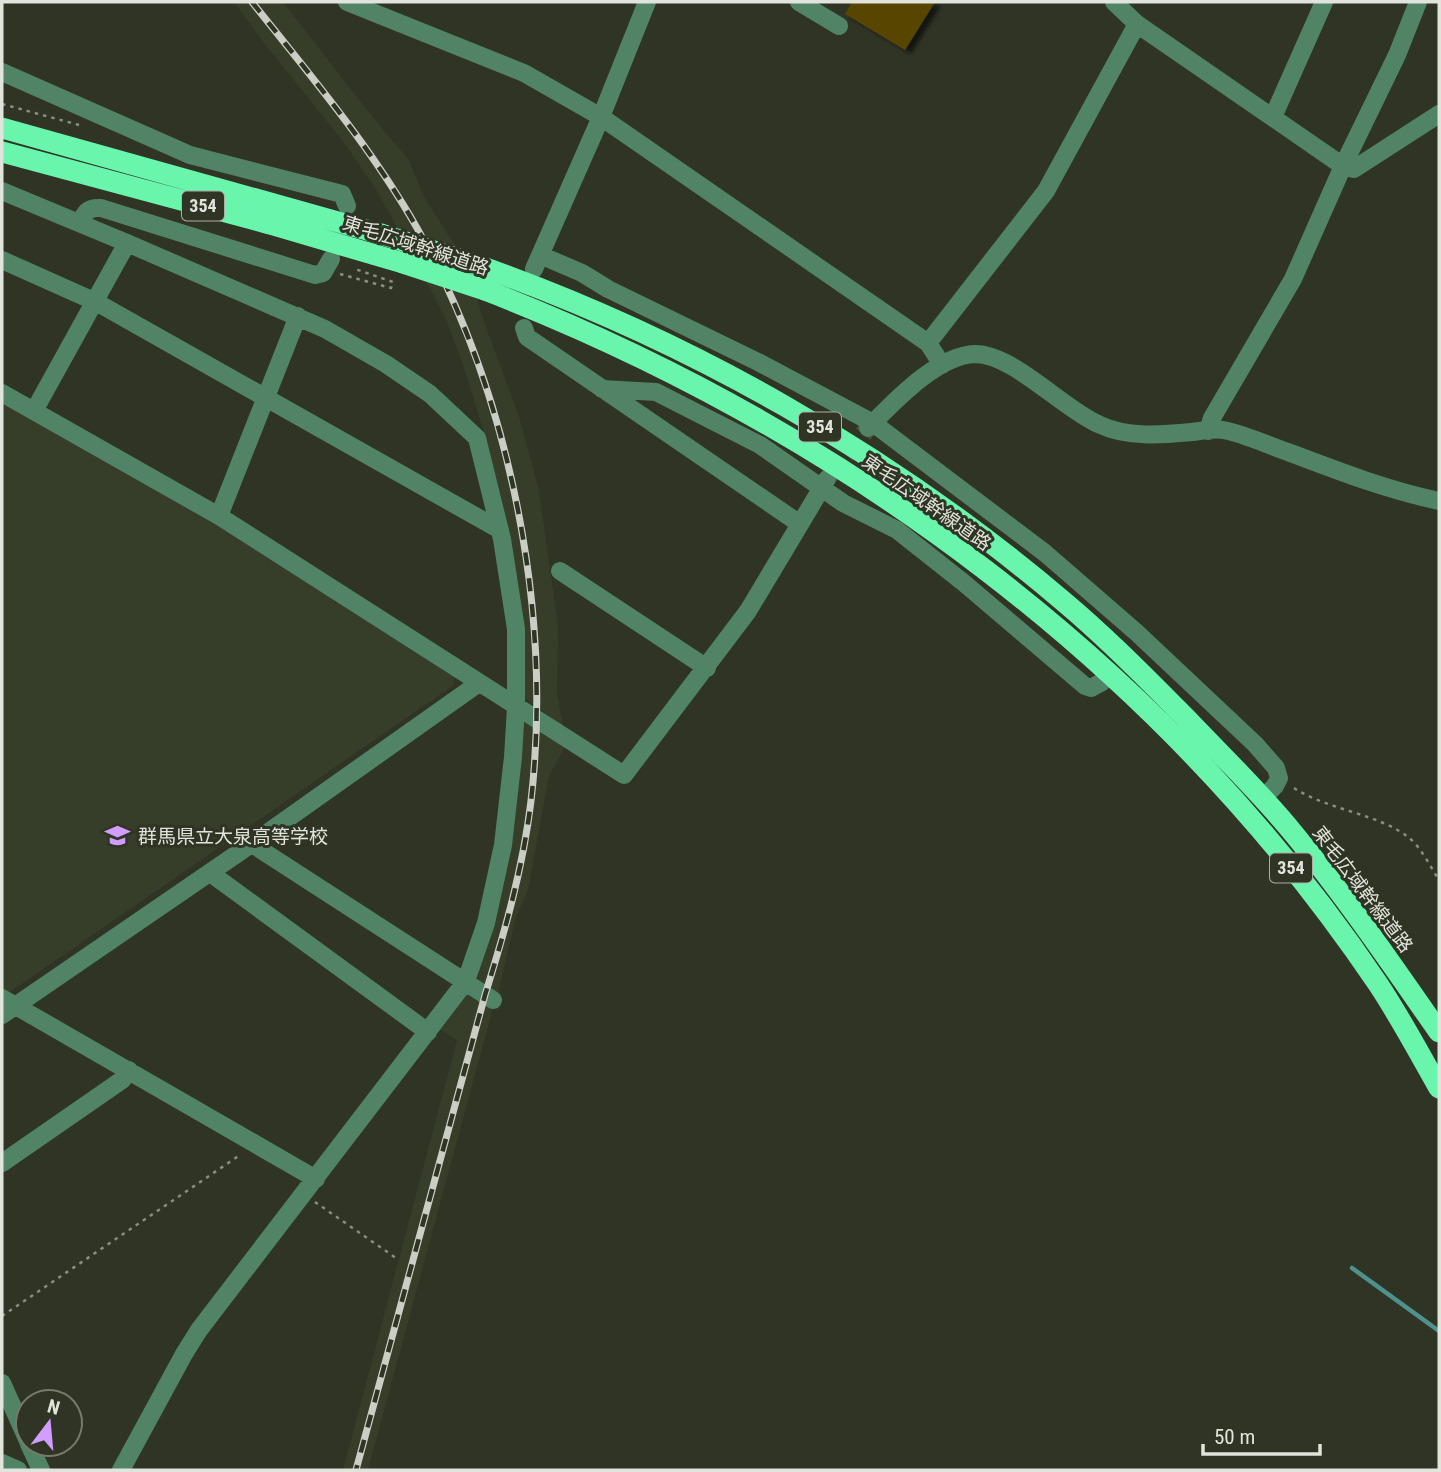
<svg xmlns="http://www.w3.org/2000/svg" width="1441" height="1472" font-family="'Roboto Condensed','Noto Sans JP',sans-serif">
<defs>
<filter id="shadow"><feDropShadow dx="6" dy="3.5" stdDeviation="2" flood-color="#0009"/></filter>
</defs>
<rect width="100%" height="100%" fill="#2f3425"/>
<path fill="#363d28" d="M234 2H283L371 115 409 160 423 195 468 266 484 322 519 416 539 490 558 625 557 694 563 727 522 696 485 436 464 368 445 317 376 189 342 140 264 43Z
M2 403 225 528 454 677V685L10 992 2 988Z
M521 721 529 723 565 747 549 776 528 890 515 920 498 994 476 982 479 973 476 971Z
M468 990 493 1008 368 1470H343L457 1040 439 1029Z"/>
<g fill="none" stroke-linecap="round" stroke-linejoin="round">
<path stroke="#4f918c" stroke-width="4.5" d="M1352 1268 1439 1331"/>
</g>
<path fill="#594505" filter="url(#shadow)" d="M852 2H935L905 50 845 14Z"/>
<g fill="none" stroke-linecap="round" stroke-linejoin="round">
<path stroke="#4a4e40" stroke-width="18" stroke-dasharray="18 9" stroke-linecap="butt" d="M829 476 868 428"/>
<path stroke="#898e81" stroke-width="2.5" stroke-dasharray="3.5 5" stroke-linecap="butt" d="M2 104 79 125
M340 274 391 288 393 282 355 269
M1294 788C1328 810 1379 814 1408 837 1421 847 1430 866 1439 880
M315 1202 396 1258
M2 1316 240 1155"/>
<path stroke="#518366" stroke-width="18" d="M347 2 524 73 601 117 928 343 942 365
M799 2 839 26
M1114 2 1137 24 1343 166 1354 169 1439 114
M2 72 190 155 342 194 347 206
M1273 117 1324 2
M2 191 127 243 325 329 386 364 430 394 477 438 502 539 516 629V707L513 757 503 845 486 923 466 981 199 1330 184 1354 121 1470
M80 223C85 212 88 207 101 208L315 275 323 273 331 259
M540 255 582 273 608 289 758 362 873 423 1045 553 1136 632 1255 744 1276 768 1279 778 1275 786 1262 799
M2 260 96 302 500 530
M534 269 601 117 647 2
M524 328 527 337 800 524
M928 343 1046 191 1137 24
M602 389 656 392 760 445 843 503 897 530 964 583 1085 686 1091 688 1102 682 1111 674
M2 393 219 516 624 775 748 611 827 479
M34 411 127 243
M868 428C893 403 937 355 975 354 1013 354 1062 408 1098 424 1127 438 1161 435 1192 432 1201 431 1214 428 1223 430 1245 434 1267 445 1288 452 1338 471 1387 490 1439 501
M1208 431 1212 418 1293 279 1343 166 1397 55 1418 2
M219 516 298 316
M560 571 707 668
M253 843 261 850 493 1000
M217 878 428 1032
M2 998 316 1179
M2 1015 253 843 479 683
M2 1163 122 1080 129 1070
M2 1383 28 1441
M29 1444 41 1470
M2 1463 18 1470"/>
<path stroke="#6af5ad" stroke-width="21" d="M2 128 381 234
M2 152 270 224 403 263
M474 264C688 339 890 454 1063 601 1106 637 1146 678 1186 718 1222 756 1261 793 1294 834 1346 897 1392 965 1439 1032
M485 290C841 428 1163 665 1378 984 1400 1017 1419 1053 1439 1088"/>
<defs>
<path id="rail" d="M252 2C310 75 371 147 417 228 510 395 553 611 531 801 523 868 505 931 485 995L356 1470"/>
</defs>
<use href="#rail" stroke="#cacec4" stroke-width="7"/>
<use href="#rail" stroke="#2f3425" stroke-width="4.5" stroke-dasharray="13" stroke-linecap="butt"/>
<path stroke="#6af5ad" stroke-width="21" d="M381 234 474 264
M403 263 485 290"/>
</g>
<defs>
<symbol id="school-bare" viewBox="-9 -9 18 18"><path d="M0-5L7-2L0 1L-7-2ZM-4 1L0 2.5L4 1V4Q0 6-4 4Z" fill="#d19dfe" stroke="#2f3425" stroke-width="2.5" paint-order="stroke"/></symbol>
</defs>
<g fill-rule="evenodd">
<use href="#school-bare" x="100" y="818" width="35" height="35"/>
</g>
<g text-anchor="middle" stroke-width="6" stroke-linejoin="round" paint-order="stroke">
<g fill="#2f3425" stroke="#abafa4" stroke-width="2">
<rect x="182" y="191.5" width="42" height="29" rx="5"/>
<rect x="799" y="412.5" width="42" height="29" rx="5"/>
<rect x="1270" y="853.5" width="42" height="29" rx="5"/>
</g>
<g font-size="18" font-weight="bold" fill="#e0e4da">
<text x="203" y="212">354</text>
<text x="820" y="433">354</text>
<text x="1291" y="874">354</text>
</g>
<g font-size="19" fill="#e0e4da" stroke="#2f3425">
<text transform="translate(416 245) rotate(18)" y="7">東毛広域幹線道路</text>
<text transform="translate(927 502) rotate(35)" y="7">東毛広域幹線道路</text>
<text transform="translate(1363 889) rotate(53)" y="7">東毛広域幹線道路</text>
</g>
<g font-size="19" fill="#e0e4da" stroke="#2f3425" text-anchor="start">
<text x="138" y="843">群馬県立大泉高等学校</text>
</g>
</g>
<rect width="1441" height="1472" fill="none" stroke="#e0e4da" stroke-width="7"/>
<g transform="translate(49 1423) rotate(16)"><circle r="33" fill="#2f3425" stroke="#767a6d" stroke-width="2"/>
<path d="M0-5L12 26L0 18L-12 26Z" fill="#d19dfe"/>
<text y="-10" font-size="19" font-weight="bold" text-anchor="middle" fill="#e0e4da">N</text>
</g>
<path d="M1203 1444v10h117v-10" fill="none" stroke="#e0e4da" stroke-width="3.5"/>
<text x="1214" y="1444" font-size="21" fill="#e0e4da" stroke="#2f3425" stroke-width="5" paint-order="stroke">50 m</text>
</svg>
